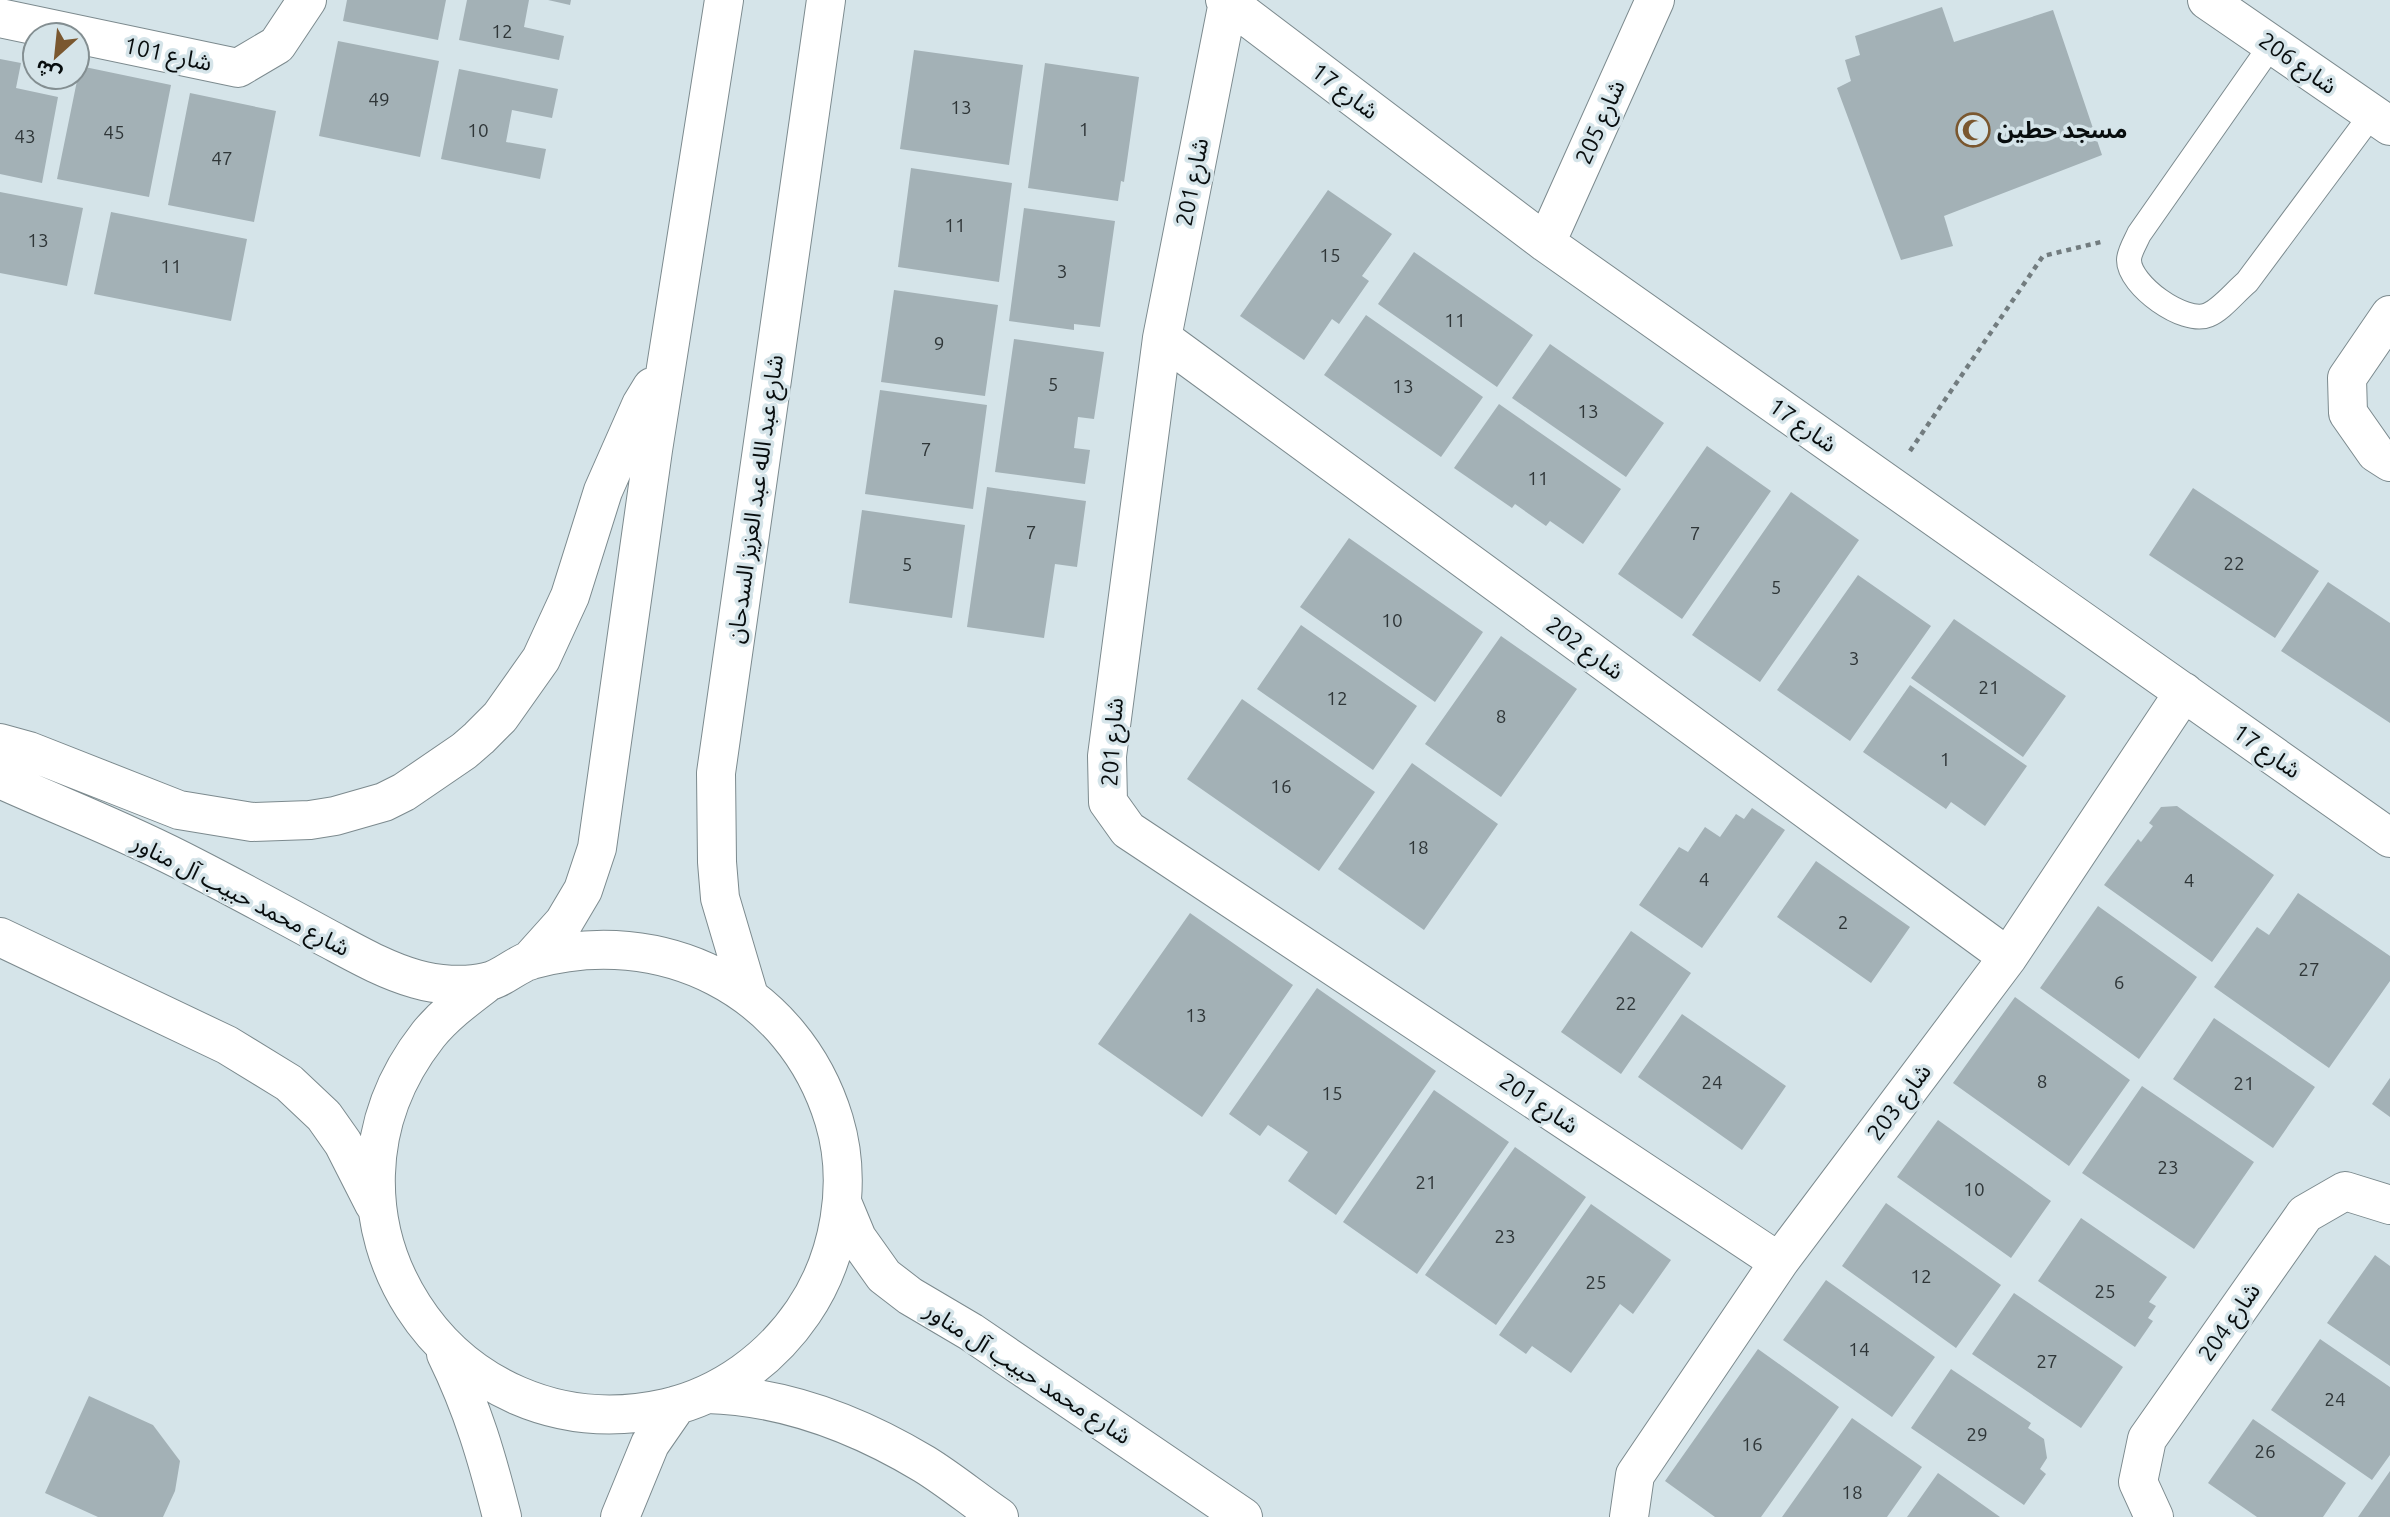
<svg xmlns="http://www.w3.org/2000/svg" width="2390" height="1517" font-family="Ubuntu,'Noto Sans Arabic',sans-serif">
<rect width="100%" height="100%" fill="#d5e4e9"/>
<path fill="#a3b1b6" d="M347 0H446L438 40 343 21Z
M467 0H529L524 27 564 36 559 60 459 40Z
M548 0H571L570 5Z
M1942 7 1954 42 2053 10 2102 155 1944 216 1953 246 1901 260 1837 88 1851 81 1845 60 1860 55 1855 36Z
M338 41 439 61 420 157 319 136Z
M914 50 1023 65 1009 165 900 149Z
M0 59 21 63 16 88 58 97 42 183 0 174Z
M1045 63 1139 77 1124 182 1121 181 1118 201 1028 188Z
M80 66 171 85 149 197 57 179Z
M459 69 558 89 552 118 512 110 506 142 546 149 540 179 441 159Z
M190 93 276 111 254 222 168 205Z
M911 168 1012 183 999 282 898 267Z
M1328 190 1392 234 1362 276 1369 281 1339 324 1332 319 1304 360 1240 316Z
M0 192 83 208 67 286 0 273Z
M1024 208 1115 221 1100 327 1074 324V330L1009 321Z
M111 212 247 239 231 321 94 294Z
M1414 252 1533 335 1497 387 1378 304Z
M894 290 998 305 985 396 881 382Z
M1366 315 1483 397 1441 457 1324 375Z
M1014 339 1104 352 1094 419 1078 417 1074 448 1090 450 1085 484 995 472Z
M1550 344 1664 423 1626 477 1512 398Z
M880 390 987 405 973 509 865 494Z
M1499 404 1621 489 1583 544 1550 521 1546 526 1515 504 1512 508 1454 468Z
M1707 446 1771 491 1682 619 1618 574Z
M987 487 1086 501 1077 567 1055 564 1044 638 967 627Z
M2193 488 2319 571 2275 638 2149 555Z
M1791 492 1859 540 1760 682 1692 635Z
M862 510 965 525 952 618 849 603Z
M1349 538 1483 632 1435 702 1300 607Z
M1858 575 1931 626 1850 741 1777 690Z
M2328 582 2390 623V723L2281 651Z
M1954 619 2066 696 2023 757 1911 678Z
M1301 625 1417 706 1373 770 1257 689Z
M1501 636 1577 689 1501 797 1425 744Z
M1910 685 2027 766 1985 826 1951 802 1946 809 1863 752Z
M1242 699 1375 792 1319 871 1187 779Z
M1412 763 1498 824 1424 930 1338 869Z
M2177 806 2274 875 2212 962 2104 885 2138 839 2141 842 2153 826 2149 823 2161 807Z
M1752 808 1785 830 1702 948 1639 905 1679 847 1688 852 1705 827 1720 837 1736 814 1744 819Z
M1816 861 1910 927 1871 983 1777 917Z
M2298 893 2390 956V981L2329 1068 2214 987 2257 927 2269 935Z
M2098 906 2197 977 2139 1059 2040 988Z
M1190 913 1293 985 1202 1117 1098 1044Z
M1631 931 1691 973 1621 1074 1561 1032Z
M1317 988 1436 1071 1336 1215 1288 1181 1308 1152 1268 1125 1260 1136 1229 1114Z
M2015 997 2130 1080 2069 1166 1953 1083Z
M1682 1014 1786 1086 1742 1150 1638 1077Z
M2214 1018 2315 1087 2273 1148 2173 1079Z
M2390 1078V1117L2372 1104Z
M2142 1086 2254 1162 2194 1249 2082 1173Z
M1434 1090 1509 1142 1417 1274 1343 1222Z
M1938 1120 2051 1201 2011 1258 1897 1177Z
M1515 1147 1586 1197 1496 1325 1425 1275Z
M1886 1203 2001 1285 1956 1348 1842 1266Z
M1591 1204 1671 1260 1633 1314 1620 1304 1571 1373 1532 1346 1526 1354 1499 1335Z
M2081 1218 2167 1277 2149 1302 2156 1306 2148 1318 2153 1321 2135 1347 2038 1281Z
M2375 1255 2390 1266V1366L2327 1323Z
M1826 1280 1935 1357 1892 1417 1783 1340Z
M2014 1293 2123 1367 2081 1428 1972 1354Z
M2320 1339 2390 1387V1455L2372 1480 2271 1410Z
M1758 1349 1839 1407 1761 1517H1715L1665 1481Z
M1951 1369 2031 1423 2028 1428 2044 1439 2047 1458 2040 1469 2046 1474 2024 1505 1911 1428Z
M89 1396 153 1425 180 1461 175 1491 163 1517H98L45 1493Z
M1852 1418 1922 1467 1887 1517H1782Z
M2253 1419 2346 1483 2323 1517H2257L2208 1483Z
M2390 1471V1517H2358Z
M1938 1473 2000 1517H1907Z"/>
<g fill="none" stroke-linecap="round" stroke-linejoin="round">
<defs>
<path id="lane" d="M2272 44 2139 234C2136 241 2129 252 2129 260 2129 285 2184 325 2208 315 2222 309 2235 292 2247 282L2372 114"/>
<path id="street" d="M1225 0 1546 243 2390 838
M2207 0 2390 126
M1228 2 1162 338 1107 756 1108 802 1128 830 1779 1262
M0 18 238 68 277 45 307 0
M1546 243 1655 0
M2390 315 2347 378 2348 413 2376 453 2390 462
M1162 338 2008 957
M1629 1517 1635 1475 1779 1262 2008 957 2184 692
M2154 1517 2138 1482 2147 1439 2305 1214 2345 1191 2390 1205"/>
<path id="secondary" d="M0 743 29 751 179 810 252 822 310 820 335 816 384 802 404 792 464 751 479 738 500 717 541 659 570 596 603 491 641 405 652 387
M0 779C64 808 130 833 192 866 237 889 281 913 325 937 355 953 384 970 416 979 436 985 465 987 486 982 502 979 515 965 531 960 661 923 794 988 834 1120 853 1183 840 1258 803 1312 771 1359 722 1395 666 1408 448 1457 289 1212 428 1035 445 1014 467 998 488 982
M0 937 227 1045 289 1083 324 1116 343 1143 374 1204
M529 961 564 922 583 890 597 848 653 450 724 0
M749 996 720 898 717 862 716 773 826 0
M842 1202 857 1238 884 1276 910 1296 971 1332 1243 1517
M446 1354C473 1409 487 1458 502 1517
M707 1394C784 1396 859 1425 924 1464 950 1480 974 1500 999 1517
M620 1517 650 1444 677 1405"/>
</defs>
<use href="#lane" stroke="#7c8a8e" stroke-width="26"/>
<use href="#street" stroke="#7c8a8e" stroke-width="40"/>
<use href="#secondary" stroke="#7c8a8e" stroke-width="40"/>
<path stroke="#727c7f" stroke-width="4.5" stroke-dasharray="5 5" stroke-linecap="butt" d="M1910 451 2043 256 2101 242"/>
<use href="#lane" stroke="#fff" stroke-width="24"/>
<use href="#street" stroke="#fff" stroke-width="38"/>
<use href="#secondary" stroke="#fff" stroke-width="38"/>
</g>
<defs>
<symbol id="mosque-ring" viewBox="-11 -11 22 22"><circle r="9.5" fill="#d5e4e9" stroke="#7a572f" stroke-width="1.5"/><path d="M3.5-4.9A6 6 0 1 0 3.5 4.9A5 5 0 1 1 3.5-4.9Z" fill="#7a572f"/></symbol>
</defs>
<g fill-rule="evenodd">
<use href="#mosque-ring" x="1954" y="111" width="38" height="38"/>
</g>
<g text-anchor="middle" stroke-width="7" stroke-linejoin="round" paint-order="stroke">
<g font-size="19" fill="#2f3638">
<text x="502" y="38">12</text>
<text x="379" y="106">49</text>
<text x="961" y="114">13</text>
<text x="1084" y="136">1</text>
<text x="478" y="137">10</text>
<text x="114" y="139">45</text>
<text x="25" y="143">43</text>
<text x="222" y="165">47</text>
<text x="955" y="232">11</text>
<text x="38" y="247">13</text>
<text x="1330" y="262">15</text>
<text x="171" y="273">11</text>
<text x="1062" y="278">3</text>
<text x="1455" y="327">11</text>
<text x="939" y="350">9</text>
<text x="1053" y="391">5</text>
<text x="1403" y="393">13</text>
<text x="1588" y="418">13</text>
<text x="926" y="456">7</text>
<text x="1538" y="485">11</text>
<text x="1031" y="539">7</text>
<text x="1695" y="540">7</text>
<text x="2234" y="570">22</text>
<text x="907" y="571">5</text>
<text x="1776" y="594">5</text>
<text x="1392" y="627">10</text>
<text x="1854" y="665">3</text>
<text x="1989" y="694">21</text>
<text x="1337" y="705">12</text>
<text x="1501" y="723">8</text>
<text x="1945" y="766">1</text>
<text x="1281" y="793">16</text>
<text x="1418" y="854">18</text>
<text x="1704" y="886">4</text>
<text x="2189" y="887">4</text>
<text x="1843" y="929">2</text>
<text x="2309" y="976">27</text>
<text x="2119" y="989">6</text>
<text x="1626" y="1010">22</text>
<text x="1196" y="1022">13</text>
<text x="2042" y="1088">8</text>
<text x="1712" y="1089">24</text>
<text x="2244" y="1090">21</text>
<text x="1332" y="1100">15</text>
<text x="2168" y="1174">23</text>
<text x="1426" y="1189">21</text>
<text x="1974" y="1196">10</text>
<text x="1505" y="1243">23</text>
<text x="1921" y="1283">12</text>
<text x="1596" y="1289">25</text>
<text x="2105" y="1298">25</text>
<text x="1859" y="1356">14</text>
<text x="2047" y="1368">27</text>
<text x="2335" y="1406">24</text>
<text x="1977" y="1441">29</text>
<text x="1752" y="1451">16</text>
<text x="2265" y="1458">26</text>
<text x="1852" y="1499">18</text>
</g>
<g font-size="23" fill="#080d0e" stroke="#d5e4e9">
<text transform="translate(168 54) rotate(12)" y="8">شارع 101</text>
<text transform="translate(2298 63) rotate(35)" y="8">شارع 206</text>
<text transform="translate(1345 91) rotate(37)" y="8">شارع 17</text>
<text transform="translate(1600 122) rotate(-66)" y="8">شارع 205</text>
<text transform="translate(1192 182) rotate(-79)" y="8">شارع 201</text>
<text transform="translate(1803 425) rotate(35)" y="8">شارع 17</text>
<text transform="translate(755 499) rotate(-82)" y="8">شارع عبد الله عبد العزيز السدحان</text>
<text transform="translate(1585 648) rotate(36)" y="8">شارع 202</text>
<text transform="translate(1112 742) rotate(-86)" y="8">شارع 201</text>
<text transform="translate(2267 751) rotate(35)" y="8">شارع 17</text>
<text transform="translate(241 895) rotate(27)" y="8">شارع محمد حبيب آل مناور</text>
<text transform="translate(1899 1102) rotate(-53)" y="8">شارع 203</text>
<text transform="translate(1539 1103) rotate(34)" y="8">شارع 201</text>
<text transform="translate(2229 1322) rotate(-55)" y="8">شارع 204</text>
<text transform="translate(1028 1373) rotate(33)" y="8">شارع محمد حبيب آل مناور</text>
</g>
<g font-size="23" font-weight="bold" fill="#080d0e" stroke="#d5e4e9" text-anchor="start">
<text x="1997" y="138">مسجد حطين</text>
</g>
</g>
<g transform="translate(56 56) rotate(207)"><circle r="33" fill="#d5e4e9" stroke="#838e91" stroke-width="2"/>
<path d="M0-5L12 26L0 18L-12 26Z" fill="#7a572f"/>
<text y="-10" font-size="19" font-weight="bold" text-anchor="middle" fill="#080d0e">ش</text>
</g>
</svg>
